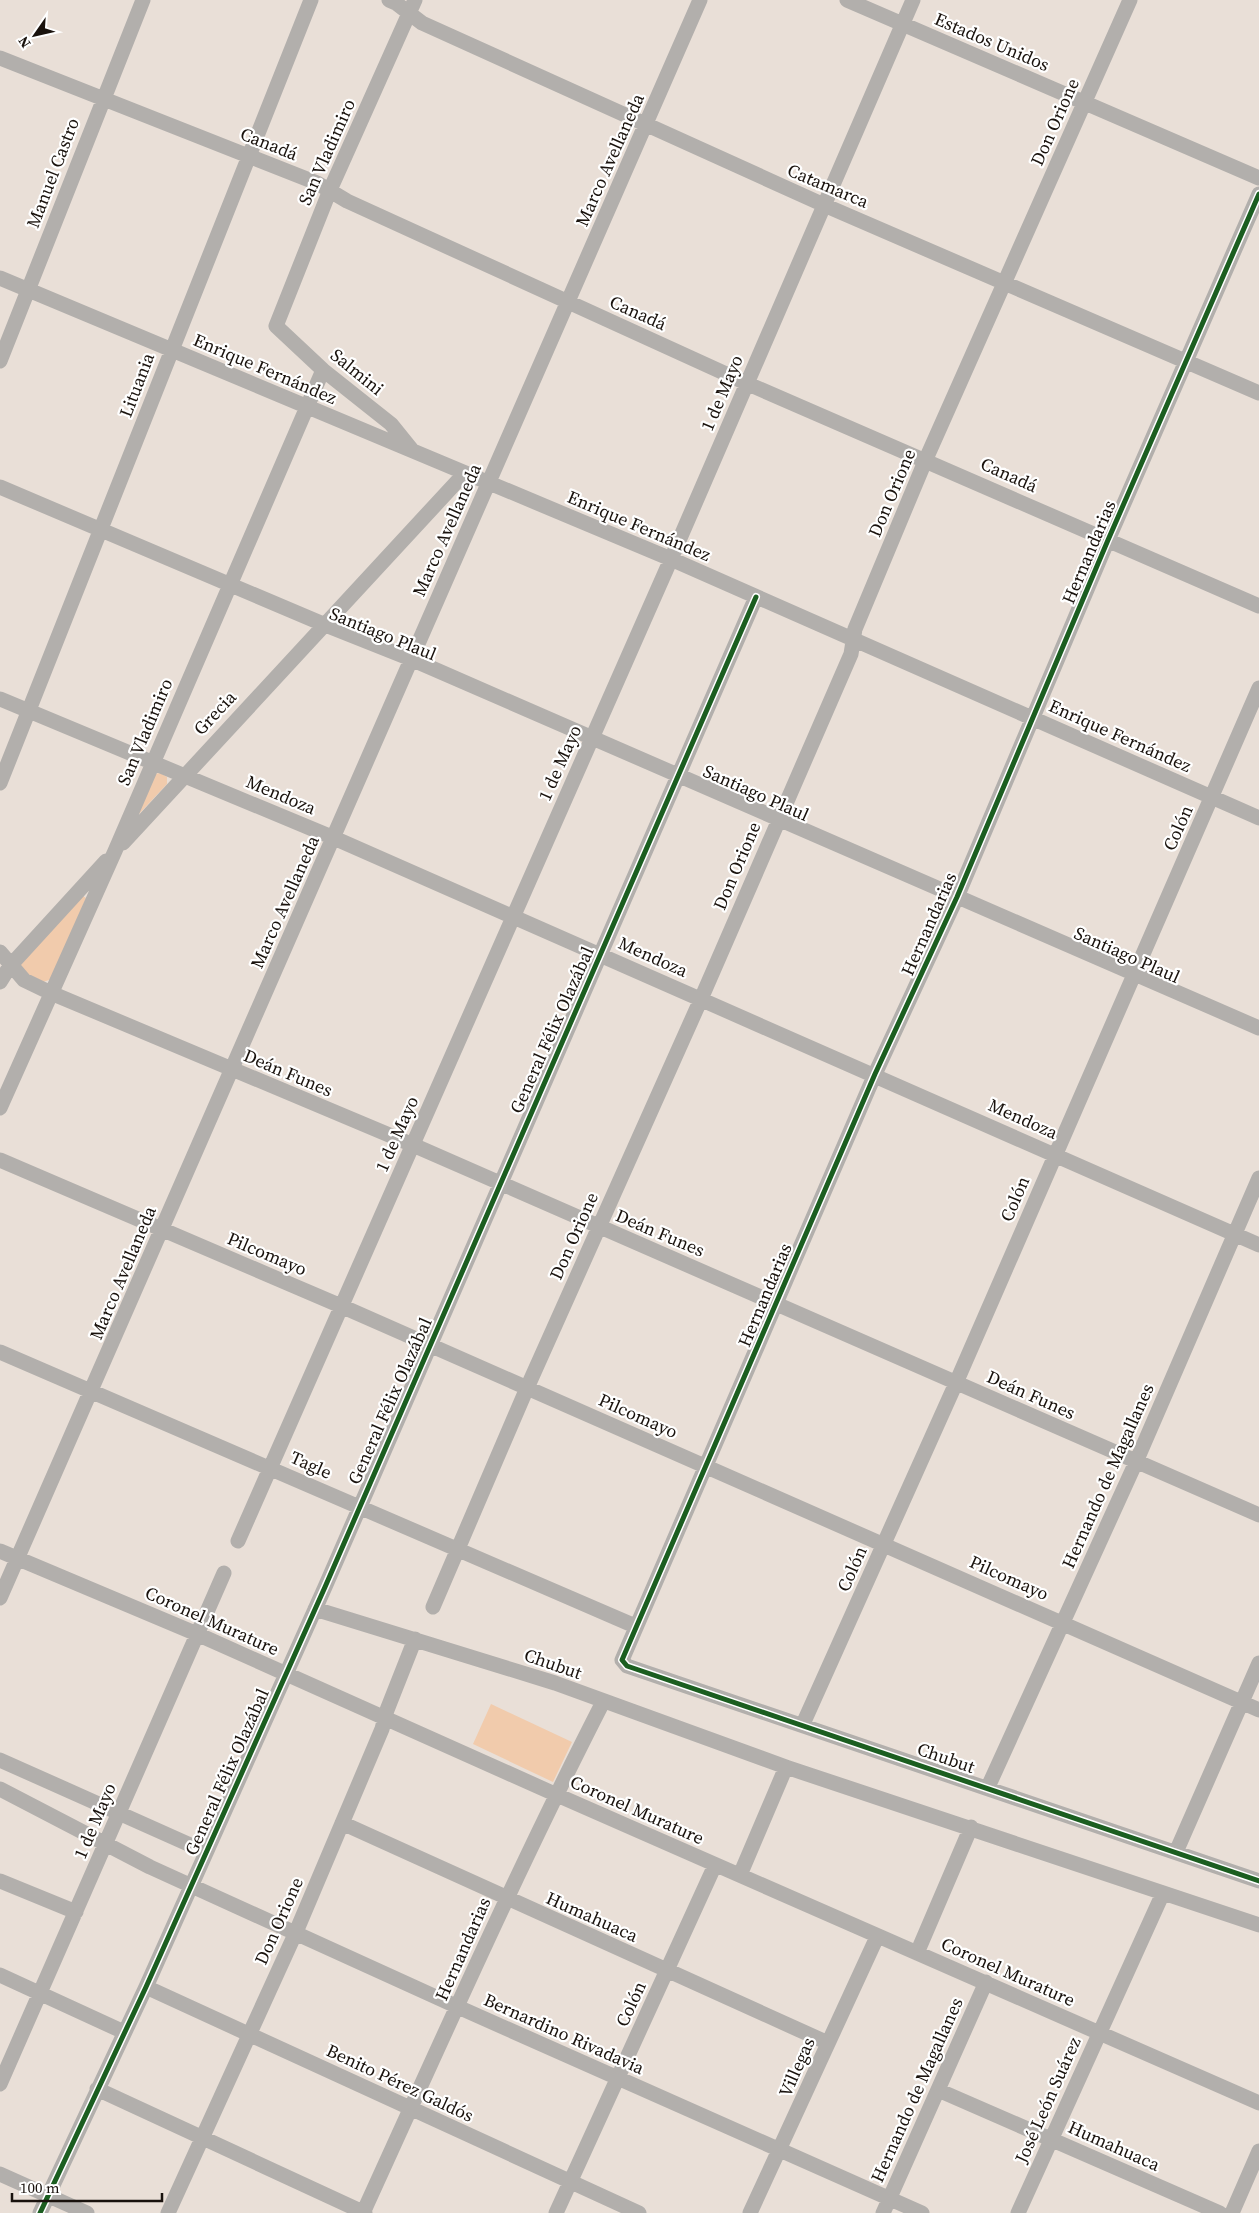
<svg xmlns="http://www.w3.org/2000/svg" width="1259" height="2213" font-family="'Source Serif 4',serif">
<rect width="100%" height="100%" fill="#e9dfd7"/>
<path fill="#f1cbac" d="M160 773 167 777V784L139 814 138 812 154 774Z
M83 896 86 898 52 979 43 982 22 971 20 969 21 960Z
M491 1704 572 1742 553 1782 473 1744Z"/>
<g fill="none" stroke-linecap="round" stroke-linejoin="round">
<path stroke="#b2afac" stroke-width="15" d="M389 0 396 3 422 23 824 205 1259 393
M847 0 1259 178
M0 58 317 183 347 201 746 383 1259 606
M1259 194 1108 540 957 897 875 1074 622 1660 627 1666 1259 1881
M0 278 671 559 1259 818
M0 361 143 0
M412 450 391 424 323 370 276 326 330 190 415 0
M0 487 323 624 411 659 1259 1028
M0 699 334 838 1259 1245
M0 783 311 0
M123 843 464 474
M0 952 24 980 51 993 413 1145 1259 1515
M0 982 10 966 106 861
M0 1108 115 851 323 370
M0 1160 341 1306 1259 1710
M0 1352 635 1626
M238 1541 671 559 913 0
M0 1551 197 1634 557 1795 1259 2103
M0 1598 700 0
M433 1607 527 1388 701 999 851 654 855 629 926 459 1130 0
M315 1609 555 1683 786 1767 1259 1925
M803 1724 956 1383 1259 688
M0 1760 206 1852
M988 1787 1136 1462 1259 1178
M0 1789 150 1867 458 2007 922 2213
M342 1823 828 2043
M1176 1852 1259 1663
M740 1875 786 1767
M0 1881 76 1912
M917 1953 971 1827
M0 1975 124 2032
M146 1987 639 2213
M0 2084 224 1573
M97 2089 365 2213
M938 2090 1220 2213
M0 2174 87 2213
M40 2213 146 1987 325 1587 756 597
M168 2213 296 1932 382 1729 387 1710 415 1639
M363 2213C441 2042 517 1870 603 1702
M556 2213 715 1865
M750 2213 877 1937
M883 2213 986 1982
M1018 2213 1163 1893
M1232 2213 1259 2151"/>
<defs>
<path id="cycleway" d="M1259 194 1108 540 957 897 875 1074 622 1660 627 1666 1259 1881
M40 2213 146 1987 325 1587 756 597"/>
</defs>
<use href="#cycleway" stroke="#fff" stroke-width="8"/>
<use href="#cycleway" stroke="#1b5e20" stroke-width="5"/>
</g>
<g text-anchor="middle" stroke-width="4.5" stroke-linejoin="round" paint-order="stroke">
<g font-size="18" fill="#19120d" stroke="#fff">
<text transform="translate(992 42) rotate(23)" y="6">Estados Unidos</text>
<text transform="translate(1055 122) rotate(-66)" y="6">Don Orione</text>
<text transform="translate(269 144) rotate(22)" y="6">Canadá</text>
<text transform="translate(327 152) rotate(-66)" y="6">San Vladimiro</text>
<text transform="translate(610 160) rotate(-66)" y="6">Marco Avellaneda</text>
<text transform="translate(53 173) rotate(-69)" y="6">Manuel Castro</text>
<text transform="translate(828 186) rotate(23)" y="6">Catamarca</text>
<text transform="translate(638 313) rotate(24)" y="6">Canadá</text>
<text transform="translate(265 369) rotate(23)" y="6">Enrique Fernández</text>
<text transform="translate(357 372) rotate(39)" y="6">Salmini</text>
<text transform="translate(137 385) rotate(-69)" y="6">Lituania</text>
<text transform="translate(722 393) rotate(-67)" y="6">1 de Mayo</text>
<text transform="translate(1009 475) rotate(24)" y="6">Canadá</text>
<text transform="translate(892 493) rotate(-67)" y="6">Don Orione</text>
<text transform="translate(639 526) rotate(23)" y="6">Enrique Fernández</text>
<text transform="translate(447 530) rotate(-66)" y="6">Marco Avellaneda</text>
<text transform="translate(1089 552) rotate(-67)" y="6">Hernandarias</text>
<text transform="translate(383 634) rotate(22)" y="6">Santiago Plaul</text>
<text transform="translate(215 713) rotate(-47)" y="6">Grecia</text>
<text transform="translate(145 732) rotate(-67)" y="6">San Vladimiro</text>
<text transform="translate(1120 736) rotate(24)" y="6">Enrique Fernández</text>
<text transform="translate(560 763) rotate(-66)" y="6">1 de Mayo</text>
<text transform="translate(756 793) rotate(24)" y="6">Santiago Plaul</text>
<text transform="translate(281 795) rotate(23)" y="6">Mendoza</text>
<text transform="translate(1178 828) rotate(-66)" y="6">Colón</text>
<text transform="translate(737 866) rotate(-67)" y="6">Don Orione</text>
<text transform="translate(285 902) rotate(-66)" y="6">Marco Avellaneda</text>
<text transform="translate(929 924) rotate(-66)" y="6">Hernandarias</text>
<text transform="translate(1127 955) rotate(24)" y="6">Santiago Plaul</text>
<text transform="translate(653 957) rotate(24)" y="6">Mendoza</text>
<text transform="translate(552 1030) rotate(-66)" y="6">General Félix Olazábal</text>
<text transform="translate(288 1073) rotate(23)" y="6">Deán Funes</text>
<text transform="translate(1023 1119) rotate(24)" y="6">Mendoza</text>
<text transform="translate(397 1134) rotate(-66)" y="6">1 de Mayo</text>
<text transform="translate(1015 1199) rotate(-67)" y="6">Colón</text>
<text transform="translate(660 1233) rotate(23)" y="6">Deán Funes</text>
<text transform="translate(574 1236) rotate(-66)" y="6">Don Orione</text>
<text transform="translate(267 1254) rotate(23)" y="6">Pilcomayo</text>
<text transform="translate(123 1273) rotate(-67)" y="6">Marco Avellaneda</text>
<text transform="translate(765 1295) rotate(-67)" y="6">Hernandarias</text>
<text transform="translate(1031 1395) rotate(24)" y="6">Deán Funes</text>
<text transform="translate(390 1401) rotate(-66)" y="6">General Félix Olazábal</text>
<text transform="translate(638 1416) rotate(24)" y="6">Pilcomayo</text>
<text transform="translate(311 1465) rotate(24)" y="6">Tagle</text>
<text transform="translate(1108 1476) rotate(-66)" y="6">Hernando de Magallanes</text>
<text transform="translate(852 1569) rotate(-66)" y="6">Colón</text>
<text transform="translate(1009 1578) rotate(24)" y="6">Pilcomayo</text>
<text transform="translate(212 1621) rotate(24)" y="6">Coronel Murature</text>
<text transform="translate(553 1664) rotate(19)" y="6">Chubut</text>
<text transform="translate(946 1758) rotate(19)" y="6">Chubut</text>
<text transform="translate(227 1772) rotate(-66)" y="6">General Félix Olazábal</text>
<text transform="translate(637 1810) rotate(24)" y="6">Coronel Murature</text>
<text transform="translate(95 1821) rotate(-67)" y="6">1 de Mayo</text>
<text transform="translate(592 1917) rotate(24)" y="6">Humahuaca</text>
<text transform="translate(279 1921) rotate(-66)" y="6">Don Orione</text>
<text transform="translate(463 1949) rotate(-66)" y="6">Hernandarias</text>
<text transform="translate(1008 1972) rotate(24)" y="6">Coronel Murature</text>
<text transform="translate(631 2004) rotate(-65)" y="6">Colón</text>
<text transform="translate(564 2034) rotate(24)" y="6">Bernardino Rivadavia</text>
<text transform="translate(797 2067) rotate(-66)" y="6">Villegas</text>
<text transform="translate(400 2083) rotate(25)" y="6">Benito Pérez Galdós</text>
<text transform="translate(917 2090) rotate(-66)" y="6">Hernando de Magallanes</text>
<text transform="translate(1048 2100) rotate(-66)" y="6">José León Suárez</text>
<text transform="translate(1114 2146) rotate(24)" y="6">Humahuaca</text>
</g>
</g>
<g transform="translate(35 35) rotate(236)" stroke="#ffffff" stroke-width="4" paint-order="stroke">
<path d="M0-4L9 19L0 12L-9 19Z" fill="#19120d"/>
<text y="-8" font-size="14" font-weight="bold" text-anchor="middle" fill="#19120d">N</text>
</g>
<path d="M12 2193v8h150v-8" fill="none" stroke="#19120d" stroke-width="2.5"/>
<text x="20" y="2193" font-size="15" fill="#19120d" stroke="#ffffff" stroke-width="4" paint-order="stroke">100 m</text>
</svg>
